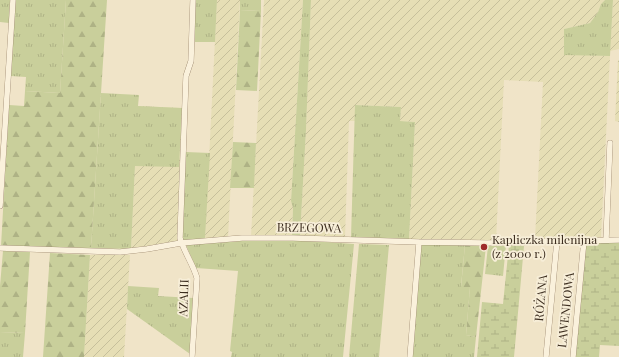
<svg xmlns="http://www.w3.org/2000/svg" width="619" height="357" font-family="'Playfair Display',serif">
<defs>
<pattern id="farmland-furrows" width="10" height="10" patternUnits="userSpaceOnUse"><rect width="10" height="10" fill="#e6deb5"/><path d="M-1 1l2-2M0 10L10 0M9 11l2-2" fill="none" stroke="#c6bf9b"/></pattern>
<pattern id="grass-tufts" width="24" height="20" patternUnits="userSpaceOnUse"><rect width="24" height="20" fill="#c9cf9b"/><path d="M3 7l-1-3M5 7V3M7 7l1-3M15 17l-1-3M17 17v-4M19 17l1-3" fill="none" stroke="#aeb285"/></pattern>
<pattern id="forest-firs" width="22" height="20" patternUnits="userSpaceOnUse"><rect width="22" height="20" fill="#c9cf9b"/><path d="M5 1l3.5 6h-7zM16 11l3.5 6h-7z" fill="#aeb285"/></pattern>
<pattern id="wetland-marsh" width="20" height="14" patternUnits="userSpaceOnUse"><rect width="20" height="14" fill="#c9cf9b"/><path d="M1 5h8M5 5V1M11 12h8M15 12V8" fill="none" stroke="#aeb285"/></pattern>
</defs>
<rect width="100%" height="100%" fill="#f0e4c8"/>
<path fill="url(#farmland-furrows)" d="M217 0H240L228 238 205 239Z
M264 0H303L291 200 293 208 292 235 251 236Z
M311 0H605L601 4 598 12 590 23 564 29V54L610 56 601 237 535 239 543 82 504 80 496 240 409 239 415 122 400 121 401 107 355 105V121H349L345 237 300 236 306 130Z
M613 0H619V49L610 51Z
M618 60H619V122L615 121Z
M138 106 182 108 177 241 131 249Z
M90 255H130L124 357H84Z"/>
<path fill="url(#grass-tufts)" d="M0 0H10L9 23 0 22Z
M15 0H66L60 93 25 91 26 77 11 76Z
M195 0H217L215 42H195Z
M240 0H261V11L240 10Z
M303 0H311L306 130 300 236 292 235 293 208 291 201Z
M605 0H613L610 56 564 55V29L590 23 598 12 601 4Z
M101 93 139 95 138 106 182 108 179 167 135 166 131 249 91 248Z
M355 105 401 107 400 121 415 122 409 239 351 237Z
M186 152 210 153 205 239 184 241 182 238Z
M241 241H324V242L354 244 343 357H231L232 352 230 351 238 271 196 268 186 245Z
M359 244 389 245 379 357H349Z
M421 244 465 245 461 286 470 287 466 335 476 337 474 357H411Z
M506 245 503 276 485 274 488 246Z
M128 286 159 288 158 296 193 298 190 354 127 309Z
M0 332 25 333 23 357H0Z"/>
<path fill="url(#forest-firs)" d="M66 0H107L91 248 1 246 9 105 24 106 25 91 60 93Z
M240 10 261 11 257 91 236 90Z
M233 142 256 143 254 188H230Z
M465 245 486 246 476 337 466 335 470 287H461Z
M3 251 30 252 25 333 0 332V286Z
M50 253 90 255 84 357H43Z"/>
<path fill="url(#wetland-marsh)" d="M586 243H619V346L600 345 599 357H575Z
M509 245 524 246 514 357H477L482 302 503 304Z"/>
<g fill="none" stroke-linecap="round" stroke-linejoin="round">
<defs>
<path id="minor" d="M0 206 13 0
M606 240 610 143
M0 248 120 252 147 249 181 243 242 238H293L419 242 487 243 619 240
M192 357 197 278C193 264 184 252 180 238L186 76 191 61 193 0
M410 357 419 242
M546 357 557 241
M573 357 584 240"/>
</defs>
<use href="#minor" stroke="#8d765c" stroke-width="6"/>
<use href="#minor" stroke="#faf1dc" stroke-width="5.5"/>
</g>
<circle fill="#9e2a2b" stroke="#f7eed8" stroke-width="1.5" cx="484" cy="247" r="4"/>
<g text-anchor="middle" stroke-width="3.5" stroke-linejoin="round" paint-order="stroke">
<g font-size="12" fill="#3d2e20" stroke="#f7eed8">
<text transform="translate(309 228) rotate(1)" y="4">BRZEGOWA</text>
<text transform="translate(184 298) rotate(-88)" y="4">AZALII</text>
<text transform="translate(541 298) rotate(-85)" y="4">RÓŻANA</text>
<text transform="translate(566 310) rotate(-84)" y="4">LAWENDOWA</text>
</g>
<g font-size="12" fill="#3d2e20" stroke="#f7eed8" text-anchor="start">
<text x="492" y="244">Kapliczka milenijna<tspan x="492" dy="14">(z 2000 r.)</tspan></text>
</g>
</g>
</svg>
